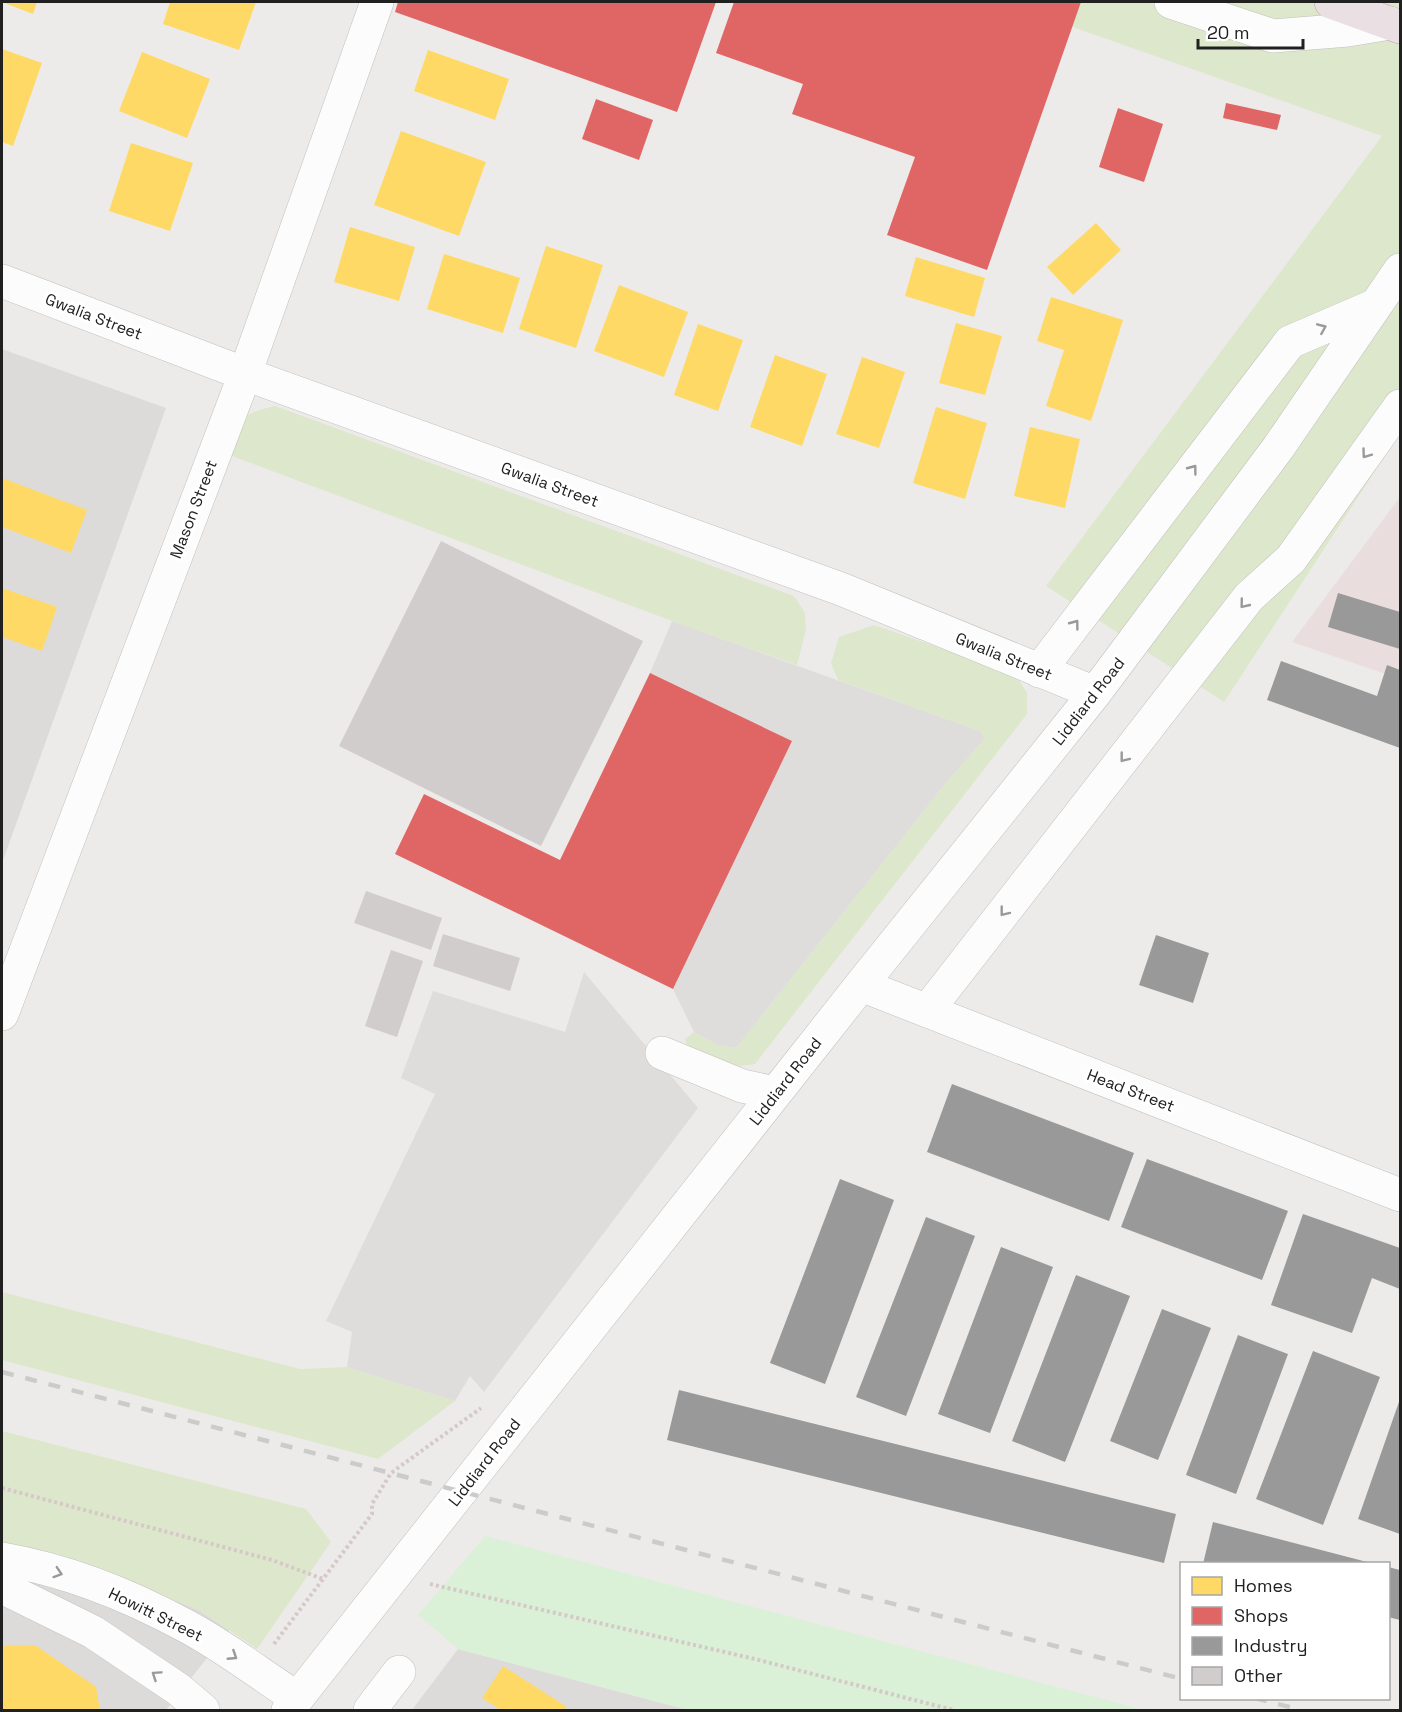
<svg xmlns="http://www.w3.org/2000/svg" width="1402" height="1712" font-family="'Space Grotesk',sans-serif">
<rect width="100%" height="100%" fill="#edebe9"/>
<path fill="#dddbda" d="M2 349 166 408 2 863Z
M2 1549 109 1574 199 1610 229 1630 166 1710H2Z
M458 1649 688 1710H412Z"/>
<path fill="#eadddd" d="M1400 497V679L1292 642Z"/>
<path fill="#dde7cb" d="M1002 2H1400V433L1224 702 1046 586 1382 136Z
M275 406 794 596 805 613 806 630 797 665 672 621 219 451C240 422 238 414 275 406Z
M874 625 1015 674 1027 693V714L755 1064 739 1066 688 1049 685 1039 694 1032 718 1045 736 1048 945 784 985 738 980 731 838 680 831 663 839 637Z
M2 1292 300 1369 347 1367 455 1401 378 1459 2 1360Z
M2 1431 306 1509 331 1542 257 1649 199 1610 109 1574 2 1549Z"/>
<path fill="#daf0d7" d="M485 1536 1144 1710H688L458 1649 418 1615Z"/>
<path fill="#dedddc" d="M672 621 980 731 985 738 945 784 736 1048 718 1045 694 1032 673 989 792 741 650 673Z
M584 972 698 1108 484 1392 470 1376 455 1401 347 1367 352 1332 326 1321 435 1094 401 1078 433 991 565 1032Z"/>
<path fill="#ffd966" d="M2 2H37L33 14Z
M170 2H256L239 50 163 24Z
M2 49 42 63 13 146 2 142Z
M428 50 509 79 495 120 414 91Z
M142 52 210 79 187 138 119 111Z
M401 131 486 162 459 236 374 205Z
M131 143 193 163 170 231 109 211Z
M1096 223 1121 250 1073 295 1047 267Z
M350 227 415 247 399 301 334 282Z
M546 246 603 265 576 348 519 329Z
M444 254 520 278 503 333 427 309Z
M916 257 985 278 974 317 905 296Z
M619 285 688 312 664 377 594 351Z
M1051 297 1123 320 1091 421 1046 406 1064 350 1037 341Z
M956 323 1002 336 985 395 939 383Z
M698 324 743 340 718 411 674 395Z
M775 355 827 374 802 446 750 427Z
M862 357 905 372 879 448 836 434Z
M936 407 987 423 965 499 913 483Z
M1030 427 1080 439 1065 508 1014 496Z
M2 478 87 510 71 553 2 527Z
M2 588 57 607 42 651 2 637Z
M35 1645 96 1687 100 1710H2V1646Z
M503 1666 567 1707 565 1710H501L482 1698Z"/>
<path fill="#e06666" d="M398 2H716L677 112 395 12Z
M734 2H1081L987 270 887 235 915 157 792 114 803 84 716 53Z
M596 99 653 120 639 160 582 139Z
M1226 103 1281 115 1277 130 1223 118Z
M1118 108 1163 124 1144 182 1099 167Z
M650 673 792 741 673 989 395 854 424 794 560 860Z"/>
<path fill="#999" d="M1338 593 1400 612V649L1328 627Z
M1281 661 1377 696 1387 665 1400 670V748L1267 700Z
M1156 935 1209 953 1193 1003 1139 985Z
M952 1084 1134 1153 1109 1221 927 1152Z
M1147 1159 1288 1211 1262 1280 1121 1227Z
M840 1179 894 1200 825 1384 770 1363Z
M1303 1214 1400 1248V1289L1372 1278 1352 1333 1271 1305Z
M926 1217 975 1236 906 1416 856 1397Z
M1001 1247 1053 1267 990 1433 938 1414Z
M1076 1275 1130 1296 1065 1462 1012 1441Z
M1162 1309 1211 1328 1158 1460 1110 1441Z
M1238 1335 1288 1354 1236 1494 1186 1475Z
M1313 1351 1380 1377 1323 1525 1256 1499Z
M679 1390 1176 1514 1164 1563 667 1440Z
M1400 1399V1534L1358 1519Z
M1213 1522 1371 1563V1564H1203Z
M1388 1567 1400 1570V1620L1388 1617Z"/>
<path fill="#d0cdcc" d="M441 541 643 641 541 846 339 746Z
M366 891 442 918 431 950 354 923Z
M443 934 520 958 510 991 433 966Z
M391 950 423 961 397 1037 365 1026Z"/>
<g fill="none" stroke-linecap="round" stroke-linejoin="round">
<defs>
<path id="minor" d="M1171 2 1273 36 1348 30 1390 23
M2 281 245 374 841 589 1095 693
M1039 671 1290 342 1376 305
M861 985 1400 1195
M927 1011 1249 597 1291 559 1400 406
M2 1014 245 374 377 2
M662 1053 742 1086 775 1093
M2 1559C66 1570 129 1595 186 1626 224 1646 261 1675 297 1698
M2 1587 93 1632 178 1689 203 1710
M288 1710 861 985 1095 693 1278 448 1400 270
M370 1710 399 1672"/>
<path id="highway" d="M1331 2 1400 27"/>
</defs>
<use href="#minor" stroke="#c1c0bf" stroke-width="34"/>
<use href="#highway" stroke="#bfa2ae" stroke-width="34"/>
<path stroke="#d5c9c8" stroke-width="4" stroke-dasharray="3 3" stroke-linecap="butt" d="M2 1488 272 1560 323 1579
M430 1584 755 1659 953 1710
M274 1644 372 1514V1504L391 1473 481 1408"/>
<use href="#minor" stroke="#fcfcfc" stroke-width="33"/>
<use href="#highway" stroke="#eae0e3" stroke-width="33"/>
<path stroke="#cbcbca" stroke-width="4.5" stroke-dasharray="12 12" stroke-linecap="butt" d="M2 1372 1182 1679
M1255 1698 1301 1710"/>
</g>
<defs><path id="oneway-chevron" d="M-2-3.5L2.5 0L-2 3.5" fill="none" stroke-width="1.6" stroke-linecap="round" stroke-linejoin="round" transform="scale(1.5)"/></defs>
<g stroke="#999">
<use href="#oneway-chevron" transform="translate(1322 328) rotate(-23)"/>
<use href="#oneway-chevron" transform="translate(1366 454) rotate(126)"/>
<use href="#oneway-chevron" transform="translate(1193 469) rotate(-53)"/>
<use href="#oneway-chevron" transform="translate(1244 604) rotate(129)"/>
<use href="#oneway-chevron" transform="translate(1075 624) rotate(-53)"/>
<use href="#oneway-chevron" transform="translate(1124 758) rotate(128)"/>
<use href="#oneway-chevron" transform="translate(1004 912) rotate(128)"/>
<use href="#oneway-chevron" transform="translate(58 1573) rotate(18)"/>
<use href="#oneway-chevron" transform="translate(233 1656) rotate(33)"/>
<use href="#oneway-chevron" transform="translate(156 1675) rotate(-146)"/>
</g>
<g text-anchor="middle" stroke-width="6" stroke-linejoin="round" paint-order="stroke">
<g font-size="16" fill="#202020" stroke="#fff">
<text transform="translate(94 316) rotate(21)" y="6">Gwalia Street</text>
<text transform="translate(550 484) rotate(20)" y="6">Gwalia Street</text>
<text transform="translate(193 509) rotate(-69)" y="6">Mason Street</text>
<text transform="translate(1004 656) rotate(22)" y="6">Gwalia Street</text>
<text transform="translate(1088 701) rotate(-52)" y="6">Liddiard Road</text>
<text transform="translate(785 1081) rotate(-52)" y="6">Liddiard Road</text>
<text transform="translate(1131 1090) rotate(21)" y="6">Head Street</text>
<text transform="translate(484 1462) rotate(-52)" y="6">Liddiard Road</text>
<text transform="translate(156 1614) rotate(26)" y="6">Howitt Street</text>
</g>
</g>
<rect width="1402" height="1712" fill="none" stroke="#202020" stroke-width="6"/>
<rect x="1180" y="1562" width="210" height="138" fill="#ffffff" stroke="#a6a6a6" stroke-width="1.5"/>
<rect x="1192" y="1577" width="30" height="18" fill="#ffd966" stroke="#a6a6a6" stroke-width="1.5"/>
<text x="1234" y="1592" font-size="18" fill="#202020">Homes</text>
<rect x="1192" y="1607" width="30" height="18" fill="#e06666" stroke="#a6a6a6" stroke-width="1.5"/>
<text x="1234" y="1622" font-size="18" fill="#202020">Shops</text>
<rect x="1192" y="1637" width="30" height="18" fill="#999999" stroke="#a6a6a6" stroke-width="1.5"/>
<text x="1234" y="1652" font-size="18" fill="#202020">Industry</text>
<rect x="1192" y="1667" width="30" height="18" fill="#d0cdcc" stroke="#a6a6a6" stroke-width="1.5"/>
<text x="1234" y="1682" font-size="18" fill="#202020">Other</text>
<path d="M1198 39v9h105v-9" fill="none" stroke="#202020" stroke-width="3"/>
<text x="1207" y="39" font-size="18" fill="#202020" stroke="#ffffff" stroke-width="4.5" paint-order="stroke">20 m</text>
</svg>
